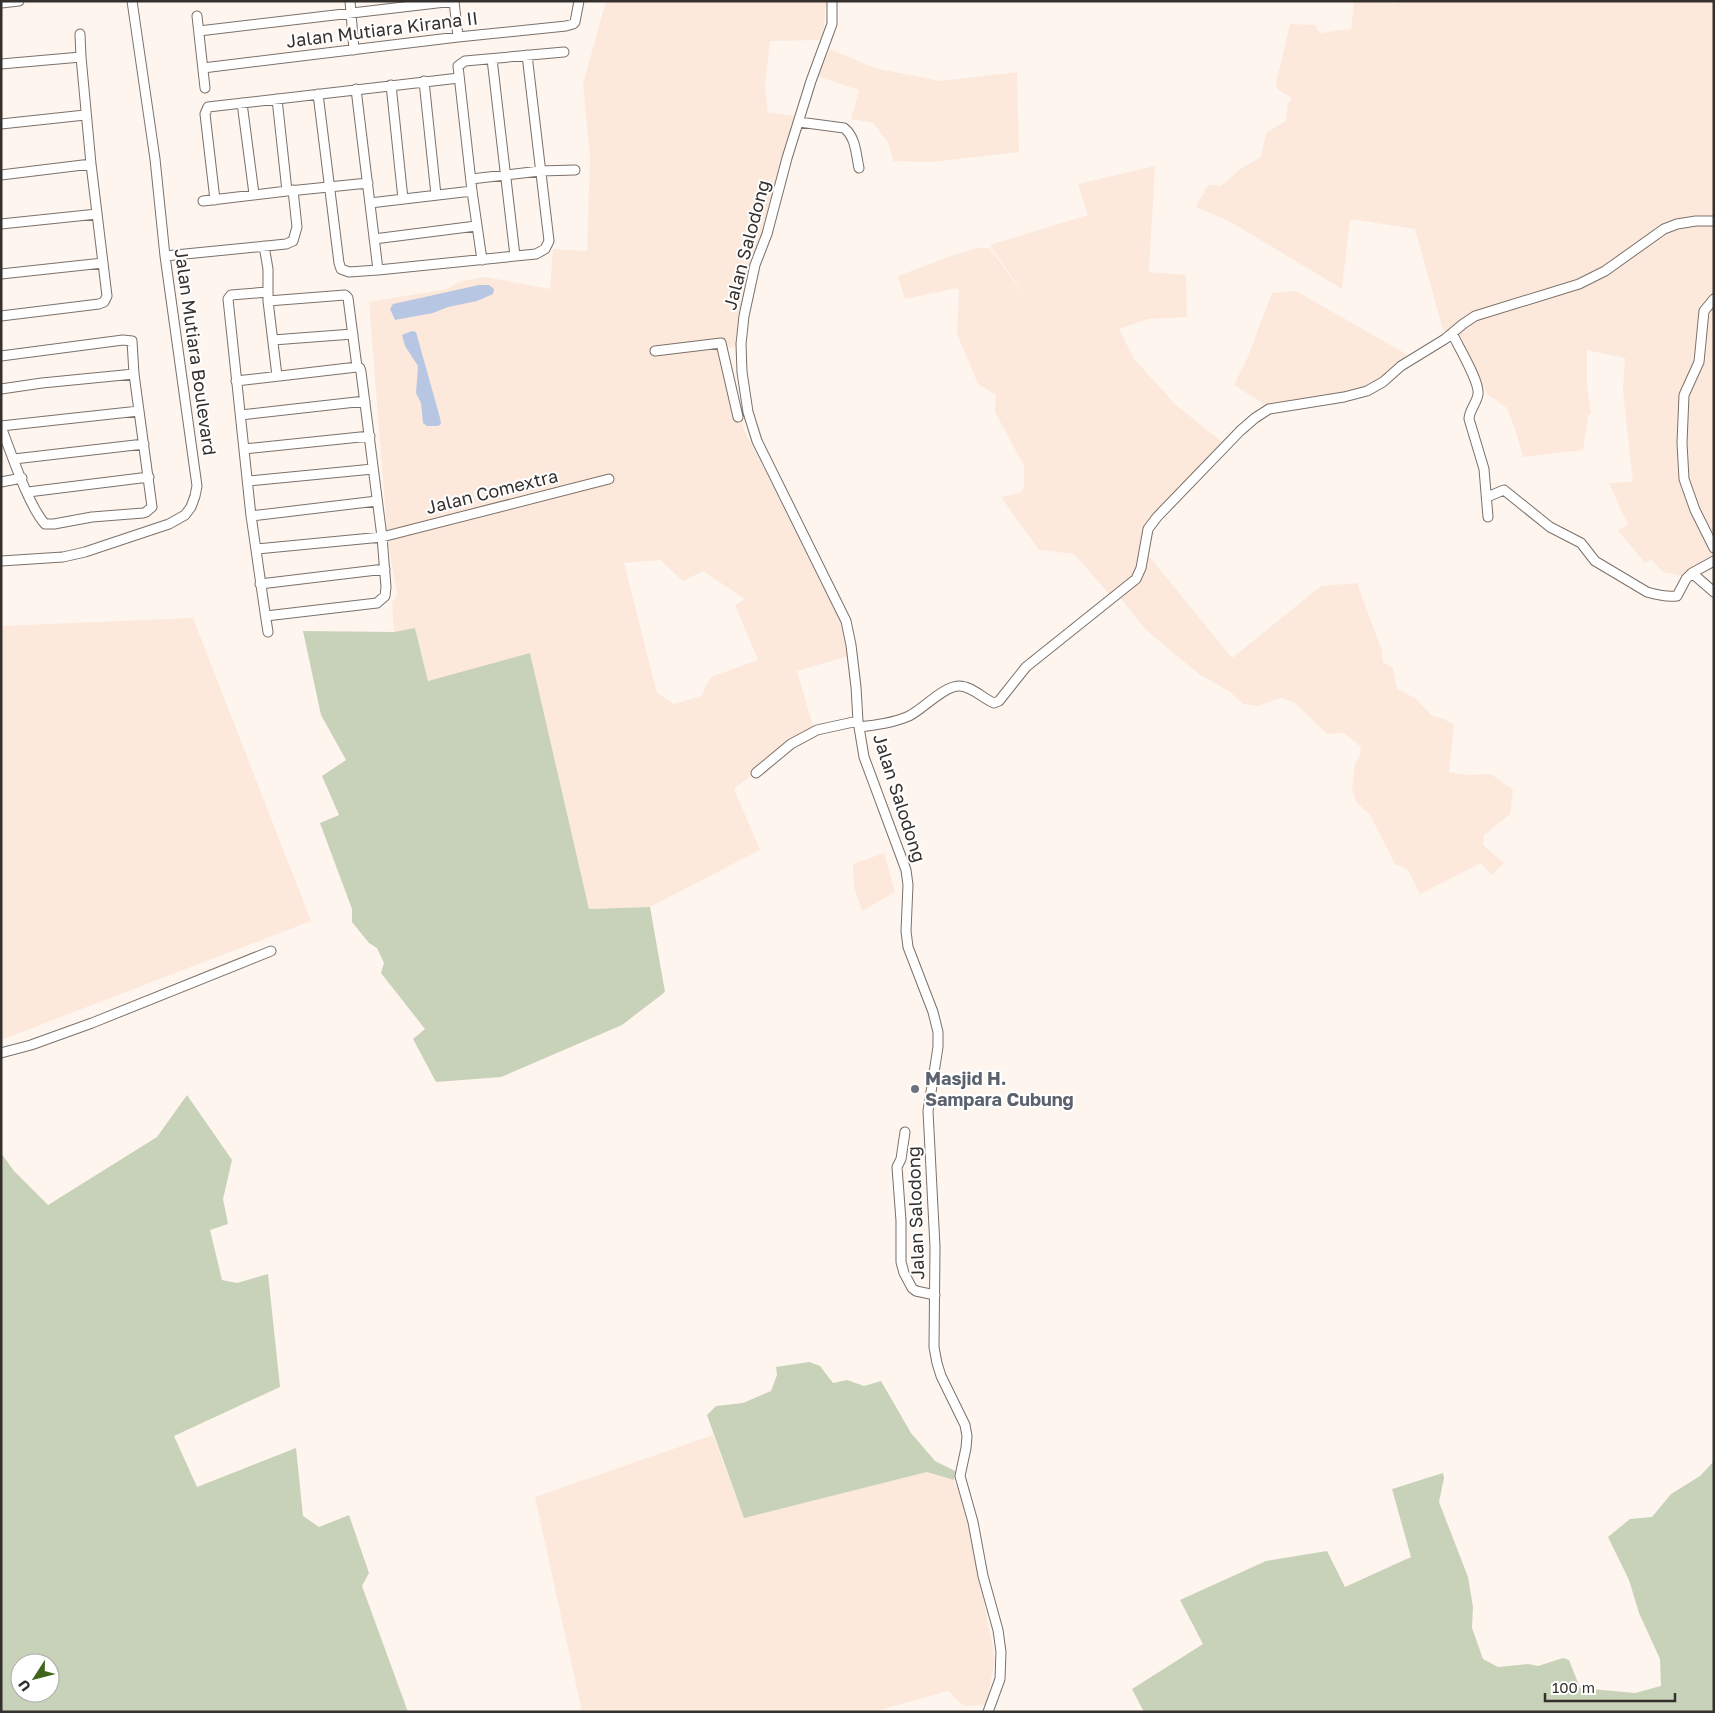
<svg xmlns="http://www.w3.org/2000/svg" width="1715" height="1713" font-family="'Golos Text',sans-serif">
<rect width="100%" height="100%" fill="#fef5ee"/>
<path fill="#fce9dc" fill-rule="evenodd" d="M606 1H826L823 40 770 41 765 86 768 112 798 116 747 280 738 346 727 348 735 397 744 430 838 613 848 656 797 671 813 726 734 789 760 850 650 907 589 909 530 653 428 681 415 628 394 632 392 602 397 595 388 542 369 302 447 289 461 281 486 277 550 289 553 249 587 251 590 158 583 84ZM660 560 683 581 703 571 745 599 735 605 758 660 711 677 701 696 674 704 657 693 624 563Z
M1354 1H1386L1395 4 1399 1H1714V563L1693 578 1663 572 1651 559 1645 563 1618 530 1628 525 1609 483 1633 482 1623 391 1625 358 1587 350V387L1591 413 1588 416 1583 450 1523 457 1515 429 1507 408 1487 394 1459 335 1443 330 1415 229 1350 219 1342 289 1229 221 1196 207 1208 185 1221 186 1239 170 1261 157 1266 133 1286 121 1288 104 1292 98 1277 89 1276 83 1290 24 1315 25 1320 33 1351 29Z
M830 49 874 68 941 81 1017 72 1019 152 933 162 893 161 889 144 873 123 851 119 859 90 817 76Z
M1155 166 1149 272 1186 275 1187 317 1148 319 1119 329 1134 359 1176 405 1223 443 1209 460 1176 490 1146 522 1141 537 1135 573 1110 595 1074 554 1039 550 1001 497 1020 493 1024 488V466L995 412 996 395 978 384 957 334 959 291 958 288 905 299 898 276 957 254 977 248H990L1032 307 990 245 1088 215 1078 184Z
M1296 291 1408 355 1374 385 1358 390 1267 406 1234 385 1247 359 1272 293Z
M1149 556 1232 658 1321 586 1357 583 1382 651 1383 662 1393 668 1397 689 1415 698 1432 716 1442 718 1454 725 1449 772 1468 775 1491 774 1513 790 1510 814 1484 835 1483 845 1504 863 1492 875 1481 863 1420 894 1408 870 1395 864 1370 815 1356 802 1352 788 1355 764 1361 753 1360 746 1344 733 1327 734 1294 702 1280 698 1258 706 1243 704 1230 692 1199 674 1146 630 1118 595 1144 575Z
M193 618 311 921 1 1040V626Z
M884 853 895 892 862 911 854 887 853 864Z
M713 1435 744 1518 927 1472 954 1480 969 1521 995 1660 986 1705 964 1706 948 1691 872 1712H582L535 1497Z"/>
<path fill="#c8d2b8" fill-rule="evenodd" d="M415 628 428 681 530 653 589 909 650 907 665 992 622 1025 501 1077 436 1082 413 1039 425 1029 381 973 384 963 377 948 369 943 352 922V909L320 823 339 815 322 776 346 760 321 715 303 631 394 632Z
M187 1095 232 1160 223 1199 228 1224 210 1230 222 1280 237 1283 268 1274 280 1387 174 1436 197 1487 296 1448 303 1516 319 1527 349 1515 369 1573 362 1586 408 1712H1V1153L14 1171 48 1205 157 1137ZM20 1663H50V1693H20Z
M809 1362 820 1366 833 1383 847 1380 864 1386 881 1381 911 1433 935 1461 955 1471 954 1480 927 1472 744 1518 707 1415 716 1406 743 1403 771 1391 777 1375 776 1367Z
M1714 1461V1712H1144L1132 1689 1203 1644 1180 1600 1266 1561 1327 1551 1345 1587 1411 1557 1392 1489 1443 1473 1444 1478 1439 1502 1468 1577 1473 1607 1472 1628 1483 1659 1498 1667 1528 1664 1538 1666 1563 1658 1569 1660 1580 1688 1635 1693 1661 1686 1660 1659 1639 1613 1629 1580 1608 1537 1630 1519 1652 1517 1671 1494 1700 1476Z"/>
<path fill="#b7c6e2" d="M479 285H489L494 289 493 294 477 301 448 307 433 313 395 320 390 309 393 304Z
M412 331 416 332 440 418 441 424 438 426H427L423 423 421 403 416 393 418 366 405 346 402 335Z"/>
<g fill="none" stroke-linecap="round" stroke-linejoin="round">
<defs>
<path id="minor" d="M350 1 354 50
M454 1 458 37
M832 1V24L811 81 787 158 767 234 755 265 744 316 741 344 742 372 748 412 757 441 846 621 851 645 856 687 858 721 864 757 906 870 908 885 906 931 908 947 933 1012 938 1032V1047L928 1111 935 1247 934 1347 937 1363 941 1376 965 1425 967 1436 966 1448 960 1476 973 1522 983 1576 998 1630 1001 1652 1000 1679 988 1712
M1 3 19 1
M197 16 205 88
M199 31 454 1
M80 34 81 57
M492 59 515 256
M1 64 81 57 91 164 107 296 104 302 99 304 1 316
M203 68 458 37 566 26 573 24 575 22 579 1
M424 81 436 195
M391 85 403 199
M356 89 378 270
M318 94 339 263 341 269 349 272 378 270 536 254 545 249 549 241 527 55
M242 103 254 194
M799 122 844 128C856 137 856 155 859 168
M1 124 85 115
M1 175 91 164
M471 179 540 171 575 170
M289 191 368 183
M215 200 205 114 208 107 459 78
M203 201 287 191 277 99
M370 203 472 191
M1 224 97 214
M374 239 476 226
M264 246 268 269V301L345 295 348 298 357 367 360 368 361 372 382 537 386 587 385 596 377 603 266 616
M165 256 286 244 293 241 297 227 293 190
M482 260 472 191 458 66 465 61 564 52
M1 274 103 263
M268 292 231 295 228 299 251 516C257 555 262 594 268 632
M1714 299 1704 311 1699 362 1684 395 1682 443 1684 479 1695 510 1714 548
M268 301 277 376
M1452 333C1458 346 1480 382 1478 394 1477 403 1469 410 1469 419L1484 469 1488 517
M273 340 353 334
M655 351 721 343 738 417
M1 356 123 340 132 341 134 374 152 507 146 512 143 513 92 517 54 524H45C28 505 11 452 1 427
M236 381 357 367
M1 389 42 383 134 374
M241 415 365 401
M1 426 139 411
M244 449 370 436
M14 459 144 444
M249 481 373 469
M1 482 22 478
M28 492 149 477
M1487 497 1504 490 1550 527 1581 543 1595 561 1647 592C1657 595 1667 597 1677 596L1686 579 1692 573 1714 561
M251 516 377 501
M257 549 382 537 609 479
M1 561 63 557 85 552 169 524 185 515 191 507 195 496 197 486 165 256 155 159 132 1
M1692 573 1714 592
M260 584 385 569
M859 727C876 725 893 723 909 716 923 709 944 686 959 686 972 686 982 698 994 703L999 701 1026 667 1136 579 1141 568 1148 529 1157 517 1240 431 1255 418 1269 409 1344 397 1367 391 1383 382 1401 366 1445 339 1463 324 1475 316 1579 284 1605 271 1664 229 1677 224 1696 221H1714
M756 773 791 744 817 730 858 721
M1 1053 31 1045 92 1023 271 951
M905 1132 901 1159 897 1167 901 1221V1262L904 1273 912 1288 916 1291 935 1295"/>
</defs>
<use href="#minor" stroke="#7b716a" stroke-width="11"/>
<use href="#minor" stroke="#fff" stroke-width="9"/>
</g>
<circle fill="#6b7280" stroke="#fff" stroke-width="2" cx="915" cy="1089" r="5"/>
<g text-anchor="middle" stroke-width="4" stroke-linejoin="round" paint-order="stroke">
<g font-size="18" fill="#34302d" stroke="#fff">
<text transform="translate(382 30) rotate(-7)" y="6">Jalan Mutiara Kirana II</text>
<text transform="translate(747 245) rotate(-75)" y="6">Jalan Salodong</text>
<text transform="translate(195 352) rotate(82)" y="6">Jalan Mutiara Boulevard</text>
<text transform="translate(492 492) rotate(-14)" y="6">Jalan Comextra</text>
<text transform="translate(899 798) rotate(72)" y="6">Jalan Salodong</text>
<text transform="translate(916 1213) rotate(-92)" y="6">Jalan Salodong</text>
</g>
<g font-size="18" font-weight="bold" fill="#5b616d" stroke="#fff" text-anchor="start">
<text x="925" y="1085">Masjid H.<tspan x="925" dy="21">Sampara Cubung</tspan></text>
</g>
</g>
<rect width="1715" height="1713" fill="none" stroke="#34302d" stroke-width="5"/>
<g transform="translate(35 1678) rotate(234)"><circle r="24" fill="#ffffff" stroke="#aeacab"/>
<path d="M0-4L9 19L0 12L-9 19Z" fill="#41641c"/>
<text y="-8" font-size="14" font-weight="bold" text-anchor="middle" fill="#34302d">U</text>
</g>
<path d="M1545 1693v8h130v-8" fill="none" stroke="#34302d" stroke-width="2.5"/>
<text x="1552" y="1693" font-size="15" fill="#34302d" stroke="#ffffff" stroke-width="4" paint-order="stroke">100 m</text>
</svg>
